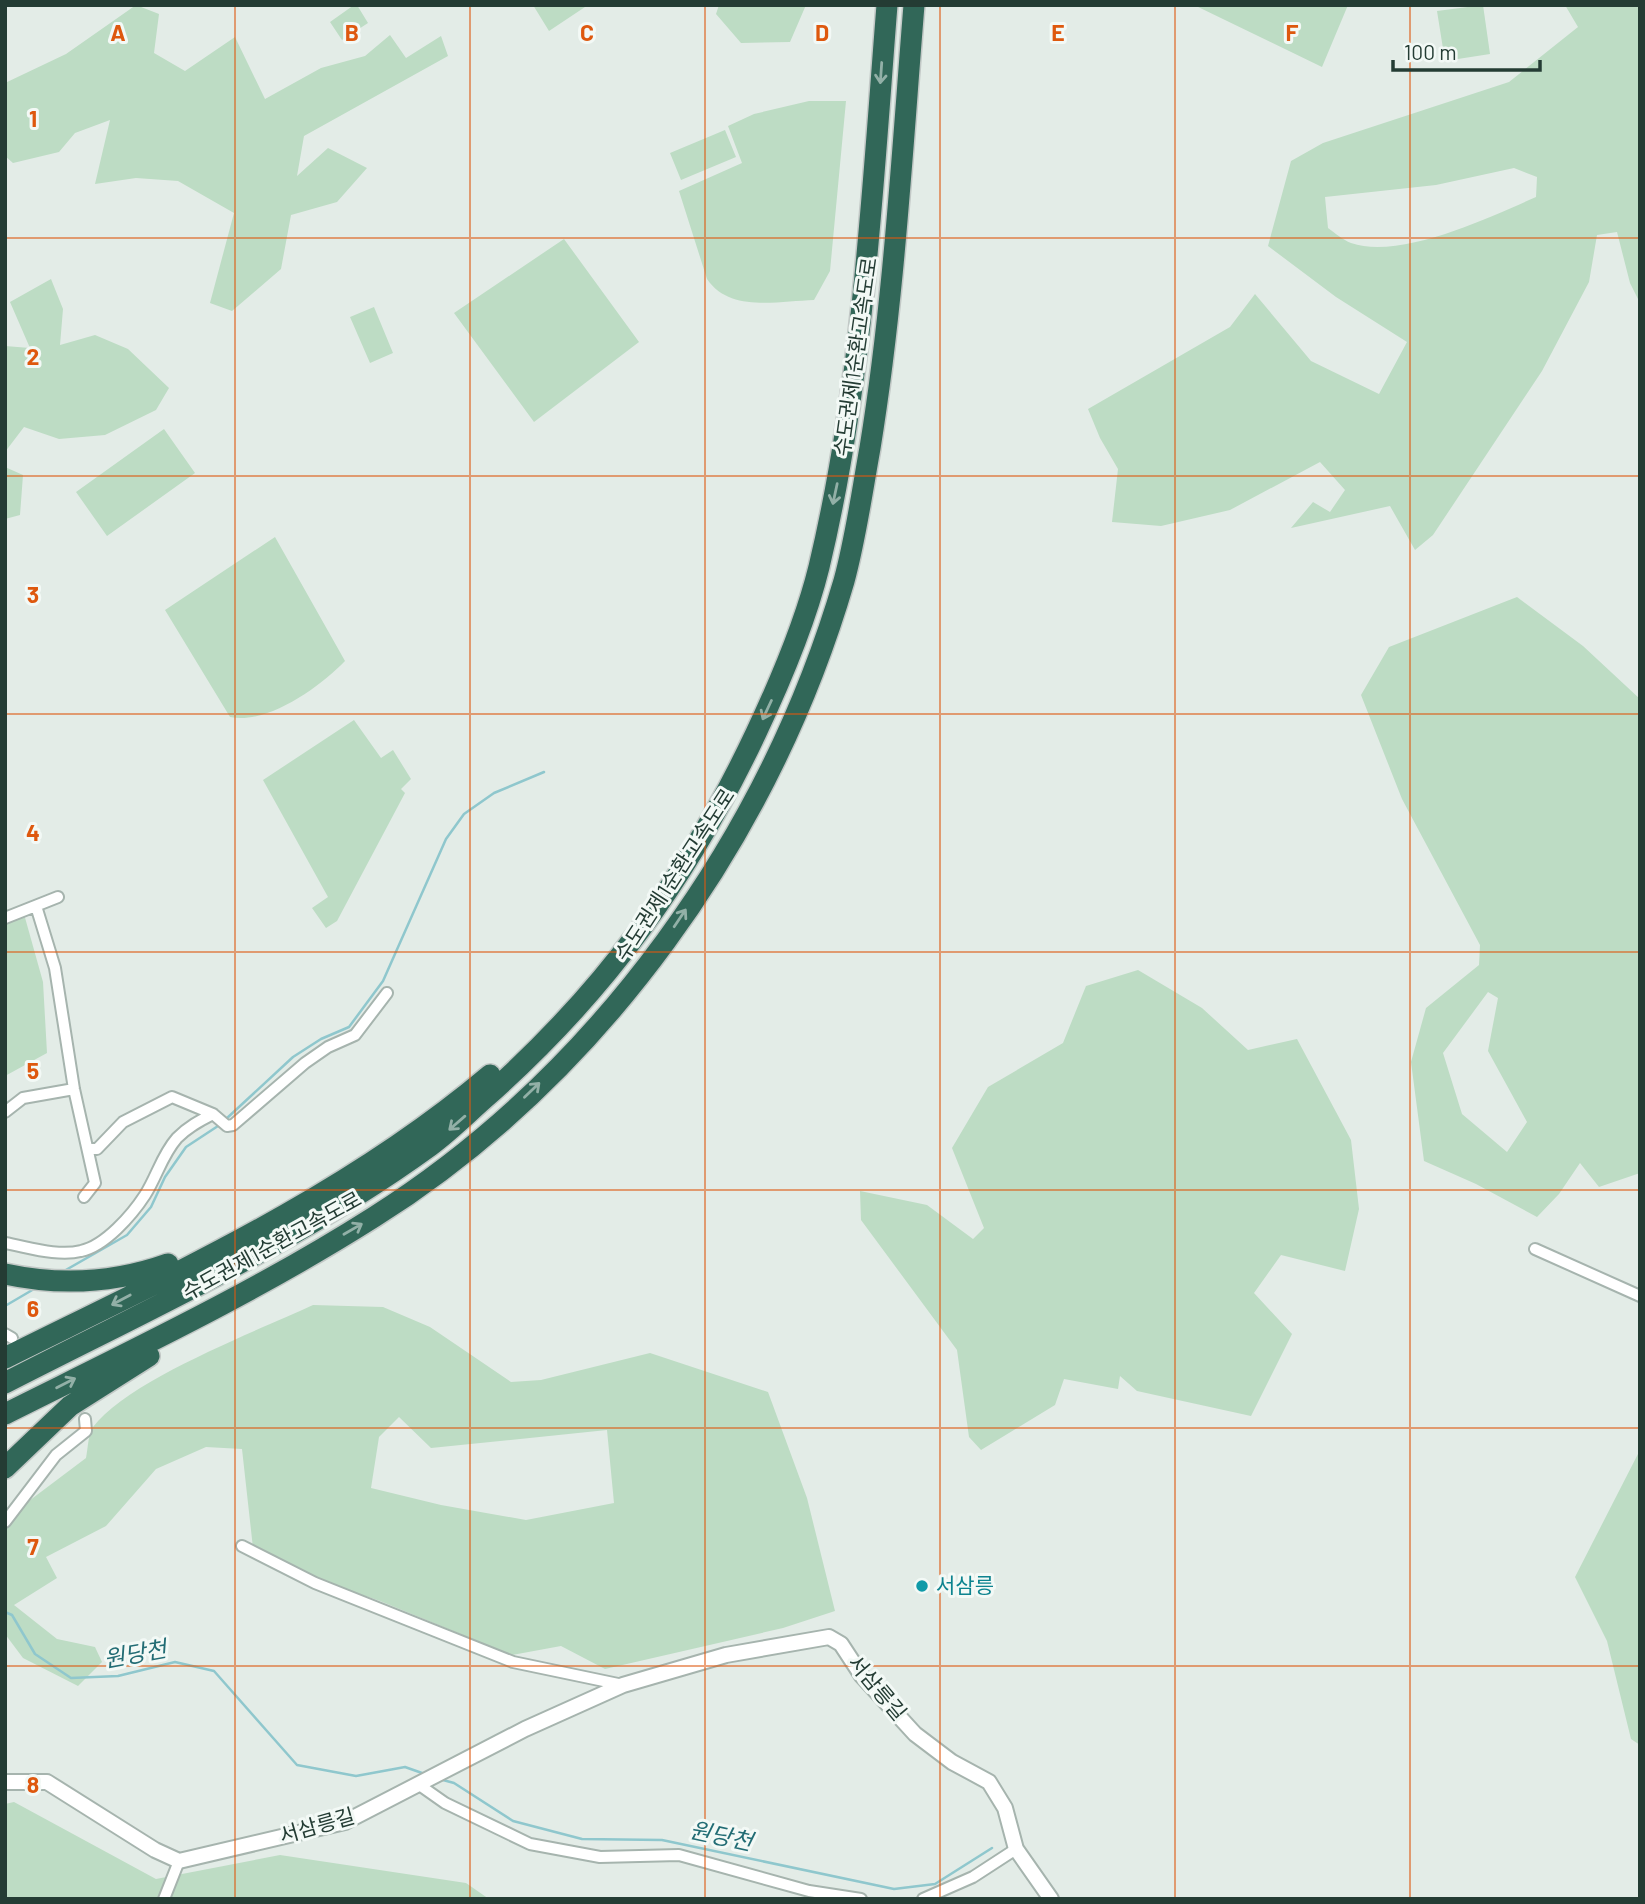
<svg xmlns="http://www.w3.org/2000/svg" width="1645" height="1904" font-family="Barlow,'Noto Sans KR',sans-serif">
<rect width="100%" height="100%" fill="#e3ece7"/>
<path fill="#bddcc4" fill-rule="evenodd" d="M136 5 159 14 154 53 185 71 235 37 265 99 321 68 365 56 390 35 406 58 441 36 448 56 304 136 297 176 328 148 367 168 337 202 291 215 281 269 232 311 210 303 234 213 178 181 136 178 95 184 110 120 75 133 59 152 13 163 5 156V83L66 54Z
M354 5H357L368 23 342 40 330 22Z
M533 5H588L549 31Z
M719 5H806L790 42 741 43 716 14Z
M1194 5H1348L1322 67Z
M1483 5 1490 54 1445 61 1437 11Z
M1565 5H1640V303L1630 283 1617 232 1597 235 1589 282 1542 371 1433 535 1415 550 1390 506 1291 528 1313 502 1330 512 1345 490 1320 462 1230 510 1161 526 1112 522 1118 469 1100 438 1088 409 1230 327 1255 294 1311 361 1379 394 1407 342 1336 297 1268 246 1291 161 1323 143 1509 82 1578 27ZM1514 168 1537 177 1536 197C1490 217 1401 260 1351 243 1343 240 1335 233 1328 228L1325 197 1436 185Z
M809 101H846L830 271 814 300C778 301 730 313 707 279L679 191 742 163 728 126 754 114Z
M725 130 736 157 681 180 670 153Z
M564 239 639 342 534 422 454 313Z
M51 279 63 309 60 345 95 335 128 349 169 388 156 410 105 435 59 439 24 427 5 452V346L30 348 10 302Z
M374 307 393 353 370 363 350 317Z
M164 429 195 473 107 536 76 492Z
M5 467 23 475 20 515 5 519Z
M275 537 345 661C320 687 267 725 230 717L165 610Z
M1517 597 1583 646 1640 699V1173L1599 1187 1580 1163 1559 1194 1537 1217 1476 1184 1424 1161 1411 1062 1426 1008 1479 965 1480 945 1402 799 1361 695 1389 647ZM1488 992 1498 998 1488 1051 1527 1122 1507 1152 1462 1114 1443 1053Z
M354 720 381 758 393 750 411 779 401 789 405 793 337 921 326 928 312 908 328 897 263 780Z
M5 909 24 914 43 982 47 1053 5 1076Z
M1138 970 1202 1008 1248 1050 1297 1039 1351 1140 1359 1209 1345 1271 1281 1255 1254 1293 1292 1334 1251 1416 1137 1391 1120 1376 1118 1389 1064 1379 1055 1405 981 1450 969 1437 957 1350 861 1220 860 1191 927 1205 973 1239 984 1228 952 1148 988 1087 1063 1043 1086 986Z
M313 1305 383 1307 430 1327 511 1382 541 1380 650 1353 768 1392 807 1498 835 1611 783 1628 605 1669 561 1646 512 1655 380 1601 254 1557 242 1449 206 1447 156 1469 106 1526 46 1557 57 1578 14 1605 57 1639 95 1647 102 1662 78 1686 23 1658 5 1634V1519L86 1458C88 1449 88 1434 93 1427 128 1380 257 1331 313 1305ZM399 1417 431 1448 607 1430 614 1503 526 1520 441 1505 371 1488 379 1437Z
M1640 1450V1745L1631 1739 1607 1641 1575 1577Z
M14 1802 156 1879 280 1855 466 1883 489 1899H5V1804Z"/>
<g fill="none" stroke-linecap="round" stroke-linejoin="round">
<path stroke="#8fc7cd" stroke-width="2.5" d="M226 1119 293 1057 321 1039 349 1027 383 981 446 839 464 814 494 793 544 772
M64 1271 127 1235 151 1207 165 1177 186 1147 221 1124
M5 1306 34 1289
M5 1612 12 1615 35 1654 71 1678 118 1676 175 1662 214 1671 297 1765 356 1776 405 1767 422 1773
M443 1780 454 1783 513 1821 582 1839 662 1840 894 1889 935 1884 992 1848"/>
<defs>
<path id="minor" d="M36 906 55 968 74 1089 95 1183 84 1197
M5 918 58 897
M5 1112 23 1098 74 1089
M90 1149H97L123 1122 172 1097 213 1114 227 1126 233 1125 305 1063 328 1047 355 1035 387 993
M5 1243C28 1247 58 1257 81 1251 105 1246 132 1215 145 1195 157 1176 162 1155 177 1138 188 1127 199 1121 213 1114
M1535 1249 1640 1296
M5 1334 12 1338
M5 1522 56 1455 86 1431 85 1419
M242 1546 315 1583 513 1662 623 1685
M418 1784 445 1803 530 1844 600 1857 679 1855 809 1891 861 1899
M164 1899 179 1861
M923 1899 973 1877 1016 1849"/>
<path id="tertiary" d="M5 1782H47L155 1850 179 1861 345 1822 525 1729 623 1685 726 1655 829 1637 841 1644 862 1676 915 1734 952 1762 989 1782 1005 1808 1016 1849 1051 1899"/>
<path id="motorway" d="M5 1274C61 1286 115 1283 168 1264
M5 1358C172 1275 347 1196 490 1075
M5 1383C149 1309 298 1242 430 1146 449 1132 466 1115 484 1099 605 992 687 879 756 733 781 680 805 624 819 567 863 383 872 194 887 5
M5 1414C129 1352 256 1292 374 1217 600 1074 769 837 844 581 856 537 862 492 870 448 894 301 902 153 914 5
M5 1468 70 1406 149 1356"/>
</defs>
<use href="#minor" stroke="#a6b4ae" stroke-width="14"/>
<use href="#tertiary" stroke="#a6b4ae" stroke-width="18"/>
<use href="#motorway" stroke="#c2c8c6" stroke-width="24"/>
<use href="#minor" stroke="#fff" stroke-width="10"/>
<use href="#tertiary" stroke="#fff" stroke-width="14"/>
<use href="#motorway" stroke="#316758" stroke-width="21"/>
</g>
<defs><path id="oneway-shaft" d="M-6 0H5M1.5-3L5.5 0L1.5 3" fill="none" stroke-width="1.6" stroke-linecap="round" stroke-linejoin="round" transform="scale(1.75)"/></defs>
<g stroke="#92b0a7">
<use href="#oneway-shaft" transform="translate(881 73) rotate(94)"/>
<use href="#oneway-shaft" transform="translate(835 494) rotate(102)"/>
<use href="#oneway-shaft" transform="translate(767 710) rotate(115)"/>
<use href="#oneway-shaft" transform="translate(680 918) rotate(-56)"/>
<use href="#oneway-shaft" transform="translate(532 1090) rotate(-44)"/>
<use href="#oneway-shaft" transform="translate(457 1123) rotate(139)"/>
<use href="#oneway-shaft" transform="translate(353 1229) rotate(-30)"/>
<use href="#oneway-shaft" transform="translate(121 1300) rotate(152)"/>
<use href="#oneway-shaft" transform="translate(66 1383) rotate(-27)"/>
</g>
<path fill="none" stroke="#de580e" stroke-width="2" stroke-opacity="0.55" d="M235 5V1899M470 5V1899M705 5V1899M940 5V1899M1175 5V1899M1410 5V1899M5 238H1640M5 476H1640M5 714H1640M5 952H1640M5 1190H1640M5 1428H1640M5 1666H1640"/>
<circle fill="#0f9aa8" stroke="#f3f9f6" stroke-width="2.5" cx="922" cy="1586" r="7"/>
<g text-anchor="middle" stroke-width="6" stroke-linejoin="round" paint-order="stroke">
<g font-size="21" fill="#243c34" stroke="#f3f9f6">
<text transform="translate(856 357) rotate(-82)" y="7">수도권제1순환고속도로</text>
<text transform="translate(675 875) rotate(-57)" y="7">수도권제1순환고속도로</text>
<text transform="translate(272 1246) rotate(-29)" y="7">수도권제1순환고속도로</text>
<text transform="translate(877 1688) rotate(50)" y="7">서삼릉길</text>
<text transform="translate(317 1826) rotate(-16)" y="7">서삼릉길</text>
</g>
<g font-size="21" fill="#0d838f" stroke="#f3f9f6" text-anchor="start">
<text x="936" y="1593">서삼릉</text>
</g>
<g font-size="23" font-style="italic" fill="#226c74" stroke="#f3f9f6">
<text transform="translate(135 1654) rotate(-10)" y="8">원당천</text>
<text transform="translate(721 1836) rotate(12)" y="8">원당천</text>
</g>
</g>
<g font-size="23" text-anchor="middle" font-weight="bold" fill="#de580e" stroke="#f3f9f6" stroke-width="6" stroke-linejoin="round" paint-order="stroke">
<text x="118" y="41">A</text>
<text x="352" y="41">B</text>
<text x="587" y="41">C</text>
<text x="822" y="41">D</text>
<text x="1058" y="41">E</text>
<text x="1292" y="41">F</text>
<text x="33" y="127">1</text>
<text x="33" y="365">2</text>
<text x="33" y="603">3</text>
<text x="33" y="841">4</text>
<text x="33" y="1079">5</text>
<text x="33" y="1317">6</text>
<text x="33" y="1555">7</text>
<text x="33" y="1793">8</text>
</g>
<rect width="1645" height="1904" fill="none" stroke="#243c34" stroke-width="14"/>
<path d="M1393 60v10h147v-10" fill="none" stroke="#243c34" stroke-width="3.5"/>
<text x="1404" y="60" font-size="21" fill="#243c34" stroke="#f3f9f6" stroke-width="5" paint-order="stroke">100 m</text>
</svg>
